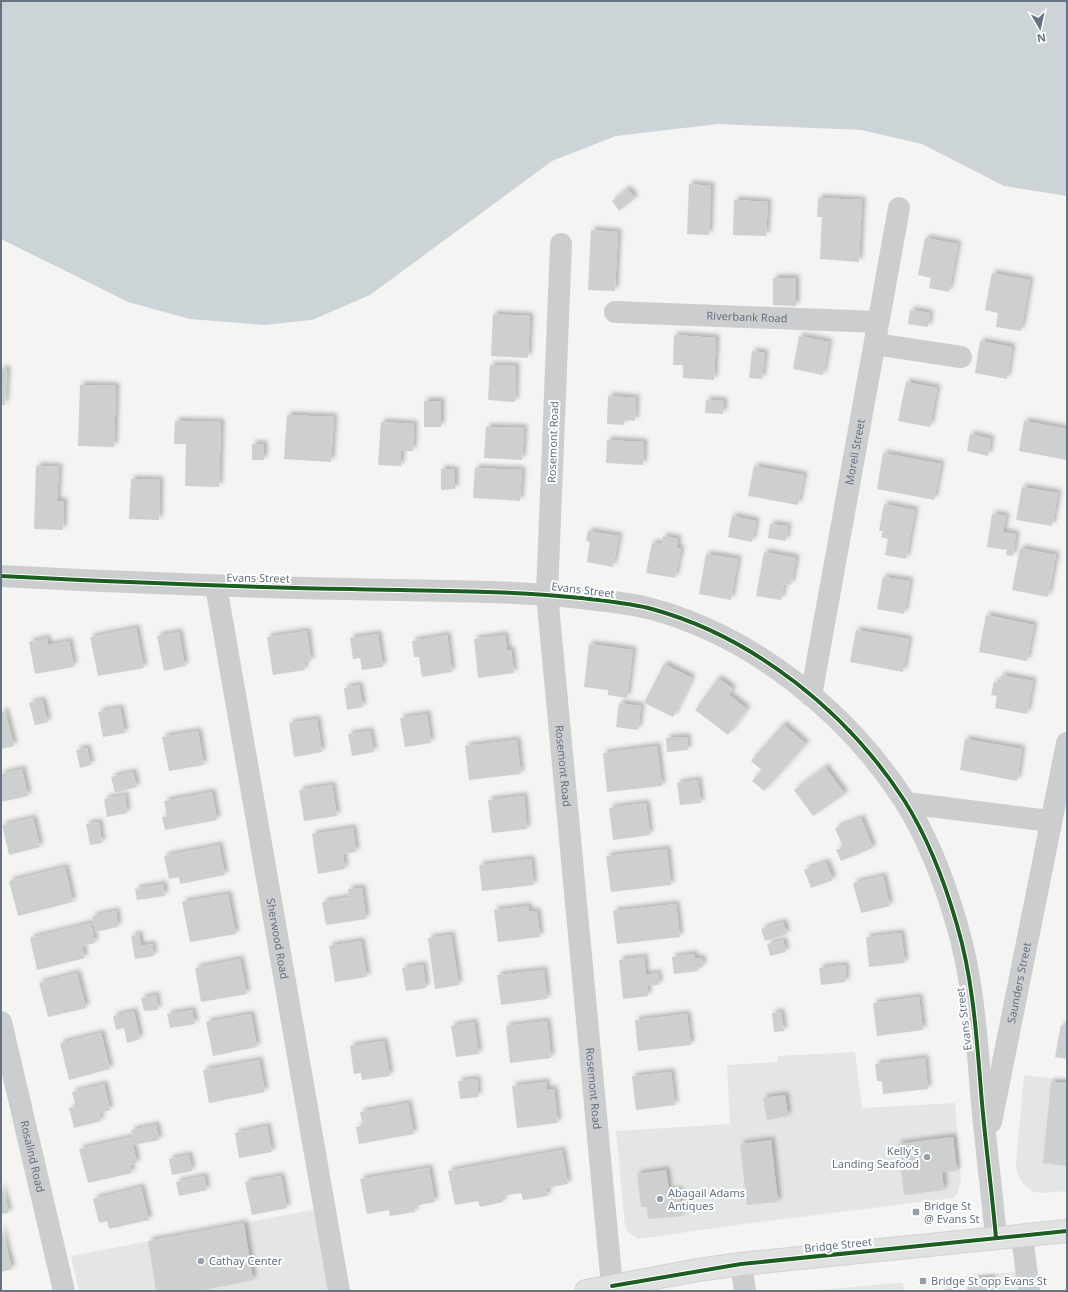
<svg xmlns="http://www.w3.org/2000/svg" width="1068" height="1292" font-family="'Noto Sans',sans-serif">
<defs>
<filter id="shadow"><feDropShadow dx="3.5" dy="-3.5" stdDeviation="2" flood-color="#0004"/></filter>
</defs>
<rect width="100%" height="100%" fill="#f4f5f3"/>
<path fill="#e4e6e5" d="M855 1052 862 1108 955 1103 961 1181 957 1194 953 1198 743 1224 638 1239 627 1231 625 1226 616 1131 730 1124 727 1065 778 1062V1056Z
M1024 1075 1067 1080V1191L1044 1193 1034 1192 1024 1185 1017 1173 1016 1163Z
M317 1209 331 1291H79L71 1256Z
M1016 1272 1017 1291H967L965 1276Z
M903 1283 904 1291H809L896 1283Z"/>
<path fill="#cdd4d8" d="M1 1H1067V196L1004 186 922 144 861 130 718 124 616 136 552 161 370 295 312 320 264 325 190 319 128 302 1 239Z"/>
<path fill="#ced0d0" filter="url(#shadow)" d="M689 184 711 186 709 235 687 234Z
M627 189 635 198 619 211 612 201Z
M818 198 862 200 859 262 820 259 822 217H817Z
M734 200 768 202 766 236 733 235Z
M591 230 618 232 615 291 588 290Z
M925 238 958 244 949 292 929 288 931 278 918 275Z
M992 273 1030 280 1021 331 996 327 998 313 985 310Z
M773 278H796V306L773 305Z
M910 310 930 313 928 327 908 324Z
M493 314 530 316 528 358 491 356Z
M674 335 716 338 714 380 683 378V365H673Z
M799 336 829 342 823 375 793 369Z
M980 341 1012 347 1007 379 975 373Z
M752 351 765 353 762 379 749 378Z
M490 365 516 366 515 402 488 400Z
M1 369H7L5 405H1Z
M906 382 937 388 930 427 898 421Z
M80 385 116 386 114 447 78 446Z
M608 396 636 398 635 421 624 420V425L607 424Z
M706 400 724 401 723 414 705 413Z
M424 401H441V427H424Z
M287 415 334 417 331 462 284 459Z
M175 421 221 422 219 487 185 486 186 444H174Z
M1024 421 1067 429V460L1019 451Z
M381 422 414 424 413 451H401V466L378 465Z
M486 427 524 428 522 460 484 458Z
M970 434 991 439 988 456 967 451Z
M607 440 644 442 643 465 606 463Z
M252 444H264V460H252Z
M883 453 941 464 934 500 877 489Z
M36 466 59 467 57 501H64L63 530 34 529Z
M754 466 804 475 798 505 748 496Z
M475 468 522 470 520 501 473 498Z
M441 469 455 470V489L441 490Z
M131 479 160 480 159 520 129 519Z
M1022 487 1058 493 1052 526 1016 520Z
M884 504 915 510 906 559 885 555 888 539 881 537 883 531H879Z
M992 514 1006 516 1003 532 1016 534 1013 556 1006 555 1007 550 987 547Z
M732 516 756 521 752 542 728 537Z
M770 524 788 526 786 541 768 538Z
M588 531 619 536 613 567 587 562 590 542 586 541Z
M663 536 678 539 677 548H681L675 578 646 573 652 543 662 544Z
M1020 548 1056 555 1048 597 1012 590Z
M764 552 796 558 791 585 784 584 781 600 756 596Z
M706 554 738 559 731 600 699 594Z
M883 577 910 581 904 614 877 609Z
M986 615 1034 625 1027 661 979 652Z
M136 628 144 668 98 676 90 637Z
M856 630 909 639 903 672 850 662Z
M307 631 311 661 304 662 305 670 273 675 267 637Z
M179 632 185 666 164 671 157 636Z
M378 634 383 667 362 670 360 658 353 659 350 638Z
M447 635 452 672 422 677 419 657H414L412 641Z
M505 635 507 650H511L514 673 478 678 474 639Z
M47 638 48 645 69 641 74 667 35 674 29 642Z
M589 644 633 650 627 698 608 695V690L584 687Z
M664 664 692 678 673 717 644 703Z
M1001 675 1033 681 1027 714 995 708 997 696 991 695 994 682 1000 683Z
M718 678 733 689 729 695 747 709 728 735 695 710Z
M359 685 363 707 347 710 344 688Z
M42 700 48 722 35 725 29 703Z
M619 703 641 706 638 730 616 727Z
M120 708 125 733 103 737 98 712Z
M5 711 14 746 1 749V712Z
M427 714 431 743 405 747 400 718Z
M317 719 322 752 294 757 289 723Z
M783 724 806 744 764 791 752 781 762 770 751 761Z
M198 731 204 765 169 771 162 737Z
M370 731 374 752 352 756 348 734Z
M687 737 688 750 667 752 666 738Z
M965 739 1022 749 1017 781 960 770Z
M517 740 521 774 469 780 465 746Z
M657 746 662 786 607 792 603 753Z
M87 748 91 765 80 768 76 750Z
M825 767 845 794 813 816 794 790Z
M22 769 28 796 1 802V774Z
M133 772 137 787 115 793 111 777Z
M698 780 701 803 680 805 677 783Z
M332 785 337 816 304 821 299 790Z
M212 792 217 820 165 830 162 817 167 816 164 801Z
M125 795 127 813 107 817 104 799Z
M524 796 527 829 492 833 488 800Z
M646 803 650 835 613 840 609 808Z
M33 818 40 847 9 855 2 825Z
M861 818 873 848 841 861 836 850 843 847 835 828Z
M99 822 102 843 90 845 86 824Z
M353 828 356 852 343 854 345 869 318 874 312 834Z
M219 845 225 875 180 884 179 877 169 879 164 856Z
M667 849 671 885 611 892 606 856Z
M531 859 534 885 482 891 479 865Z
M826 862 833 880 811 888 804 870Z
M65 867 73 902 18 916 9 881Z
M883 876 890 906 861 913 853 883Z
M163 884 165 896 137 900 135 889Z
M362 888 366 919 326 925 322 902 349 897 348 889Z
M228 894 236 934 190 942 182 902Z
M676 904 680 937 617 944 613 911Z
M528 906 529 912 537 911 540 937 498 942 494 910Z
M116 911 118 927 95 932 92 916Z
M783 922 787 934 765 941 761 929Z
M91 923 95 943 82 946 85 958 37 970 30 938Z
M901 933 905 963 869 967 866 937Z
M139 934 141 946 152 944 154 956 135 959 131 936Z
M451 935 459 985 435 989 428 938Z
M783 940 786 952 770 956 767 944Z
M361 941 367 977 335 982 329 946Z
M694 954 695 959 702 958 703 967H698V971L674 974 672 957Z
M644 957 646 975 658 973 659 985 647 986 648 996 623 999 619 960Z
M240 959 247 994 201 1002 195 968Z
M423 965 426 988 406 991 402 968Z
M845 965 846 982 821 985 819 968Z
M544 970 547 999 501 1005 497 975Z
M77 973 86 1008 48 1017 39 983Z
M156 995 158 1010 144 1011 141 998Z
M919 997 923 1030 877 1036 873 1003Z
M192 1010 195 1024 170 1028 167 1014Z
M134 1011 140 1039 127 1043 124 1028 116 1030 113 1016Z
M781 1012 784 1031 774 1032 772 1013Z
M251 1014 257 1047 213 1056 206 1022Z
M687 1014 691 1045 638 1051 635 1020Z
M547 1021 551 1058 510 1063 506 1026Z
M474 1022 479 1054 456 1057 451 1026Z
M1061 1025 1067 1026V1059L1055 1057Z
M101 1033 110 1069 69 1080 60 1043Z
M384 1041 390 1076 362 1080 361 1073 354 1074 350 1046Z
M925 1058 928 1089 883 1094 882 1081H877L875 1064Z
M259 1060 265 1092 209 1103 203 1070Z
M671 1072 675 1105 636 1110 632 1076Z
M477 1079 478 1097 460 1099 458 1081Z
M546 1082 547 1090 554 1089 558 1123 517 1128 512 1086Z
M1051 1082 1067 1083V1166L1043 1163Z
M104 1084 110 1110 99 1113 101 1121 74 1128 69 1108 76 1107 72 1092Z
M785 1095 788 1116 767 1120 763 1098Z
M408 1103 414 1134 359 1144 356 1127 363 1126 360 1112Z
M156 1125 159 1140 134 1145 131 1130Z
M267 1126 272 1152 239 1158 235 1133Z
M131 1137 137 1163 130 1165 132 1173 88 1183 79 1149Z
M953 1137 957 1171 942 1172 944 1190 904 1195 898 1144Z
M771 1140 778 1202 747 1205 740 1144Z
M562 1150 568 1184 546 1188 548 1196 523 1200 521 1193 502 1196 503 1202 480 1207 478 1201 455 1205 448 1171Z
M189 1155 192 1171 172 1175 169 1159Z
M429 1168 435 1202 414 1206 415 1212 390 1216 389 1210 367 1214 360 1179Z
M666 1170 669 1191 679 1190 682 1216 648 1219 647 1207H641L637 1174Z
M204 1176 207 1190 179 1196 176 1182Z
M281 1176 287 1208 252 1215 245 1182Z
M1 1184 9 1213 1 1214Z
M141 1187 149 1220 109 1229 107 1221 99 1223 93 1199Z
M244 1223 253 1280 199 1291H156L148 1241Z
M1 1226 12 1269 1 1272Z
M991 1278 993 1291H968L967 1281Z
M953 1288 954 1291H943V1290Z"/>
<g fill="none" stroke-linecap="round" stroke-linejoin="round">
<defs>
<path id="major" d="M586 1291 698 1270 741 1264 1067 1231"/>
</defs>
<use href="#major" stroke="#d0d1d1" stroke-width="24"/>
<g stroke="#cccdce" stroke-width="22">
<path id="s1" d="M561 244 547 594 612 1286"/>
<path id="s2" d="M615 312 878 322"/>
<path d="M875 344 961 357"/>
<path d="M1 576C118 582 235 587 352 589 428 591 505 590 581 598 605 601 630 603 652 609 754 637 847 712 904 800 928 838 945 883 957 925 974 982 977 1044 982 1103 986 1148 992 1193 996 1238"/>
<path id="s3" d="M216 586 339 1291"/>
<path id="s4" d="M811 696 899 208"/>
<path d="M906 803 1050 821"/>
<path id="s5" d="M1 1022 64 1291"/>
<path id="s6" d="M991 1122 1067 743"/>
<path d="M1022 1236 1029 1291"/>
<path d="M741 1264 745 1291"/>
</g>
<use href="#major" stroke="#e0e1e1" stroke-width="22"/>
<defs>
<path id="cycleway" d="M1 576C118 582 235 587 352 589 428 591 505 590 581 598 605 601 630 603 652 609 754 637 847 712 904 800 928 838 945 883 957 925 974 982 977 1044 982 1103 986 1148 992 1193 996 1238
M612 1286 741 1264 1067 1231"/>
</defs>
<use href="#cycleway" stroke="#fff" stroke-width="6"/>
<use href="#cycleway" stroke="#1b5e20" stroke-width="4"/>
</g>
<g fill="#96a0aa" stroke="#fff" stroke-width="1.5">
<circle cx="927" cy="1157" r="4"/>
<circle cx="660" cy="1199" r="4"/>
<rect x="912" y="1208" width="8" height="8" rx="2"/>
<circle cx="201" cy="1261" r="4"/>
<rect x="919" y="1277" width="8" height="8" rx="2"/>
</g>
<g text-anchor="middle" stroke-width="4" stroke-linejoin="round" paint-order="stroke">
<g font-size="11" fill="#647283" stroke="#fff">
<text dy="4" stroke="none"><textPath href="#s2" startOffset="132">Riverbank Road</textPath></text>
<text transform="translate(553 442) rotate(-88)" y="4">Rosemont Road</text>
<text dy="4" stroke="none"><textPath href="#s4" startOffset="248">Morell Street</textPath></text>
<text transform="translate(258 578) rotate(1)" y="4">Evans Street</text>
<text transform="translate(583 590) rotate(7)" y="4">Evans Street</text>
<text dy="4" stroke="none"><textPath href="#s1" startOffset="523">Rosemont Road</textPath></text>
<text dy="4" stroke="none"><textPath href="#s3" startOffset="358">Sherwood Road</textPath></text>
<text dy="4" stroke="none"><textPath href="#s6" startOffset="142">Saunders Street</textPath></text>
<text transform="translate(964 1019) rotate(-97)" y="4">Evans Street</text>
<text dy="4" stroke="none"><textPath href="#s1" startOffset="847">Rosemont Road</textPath></text>
<text dy="4" stroke="none"><textPath href="#s5" startOffset="138">Rosalind Road</textPath></text>
<text transform="translate(838 1245) rotate(-6)" y="4">Bridge Street</text>
</g>
<g font-size="11" fill="#647283" stroke="#fff" text-anchor="start">
<text x="919" y="1155" text-anchor="end">Kelly's<tspan x="919" dy="13">Landing Seafood</tspan></text>
<text x="668" y="1197">Abagail Adams<tspan x="668" dy="13">Antiques</tspan></text>
<text x="924" y="1210">Bridge St<tspan x="924" dy="13">@ Evans St</tspan></text>
<text x="209" y="1265">Cathay Center</text>
<text x="931" y="1285">Bridge St opp Evans St</text>
</g>
</g>
<rect width="1068" height="1292" fill="none" stroke="#647283" stroke-width="4"/>
<g transform="translate(1040 28) rotate(171)" stroke="#ffffff" stroke-width="3" paint-order="stroke">
<path d="M0-3L7 15L0 10L-7 15Z" fill="#647283"/>
<text y="-6" font-size="11" font-weight="bold" text-anchor="middle" fill="#647283">N</text>
</g>
</svg>
